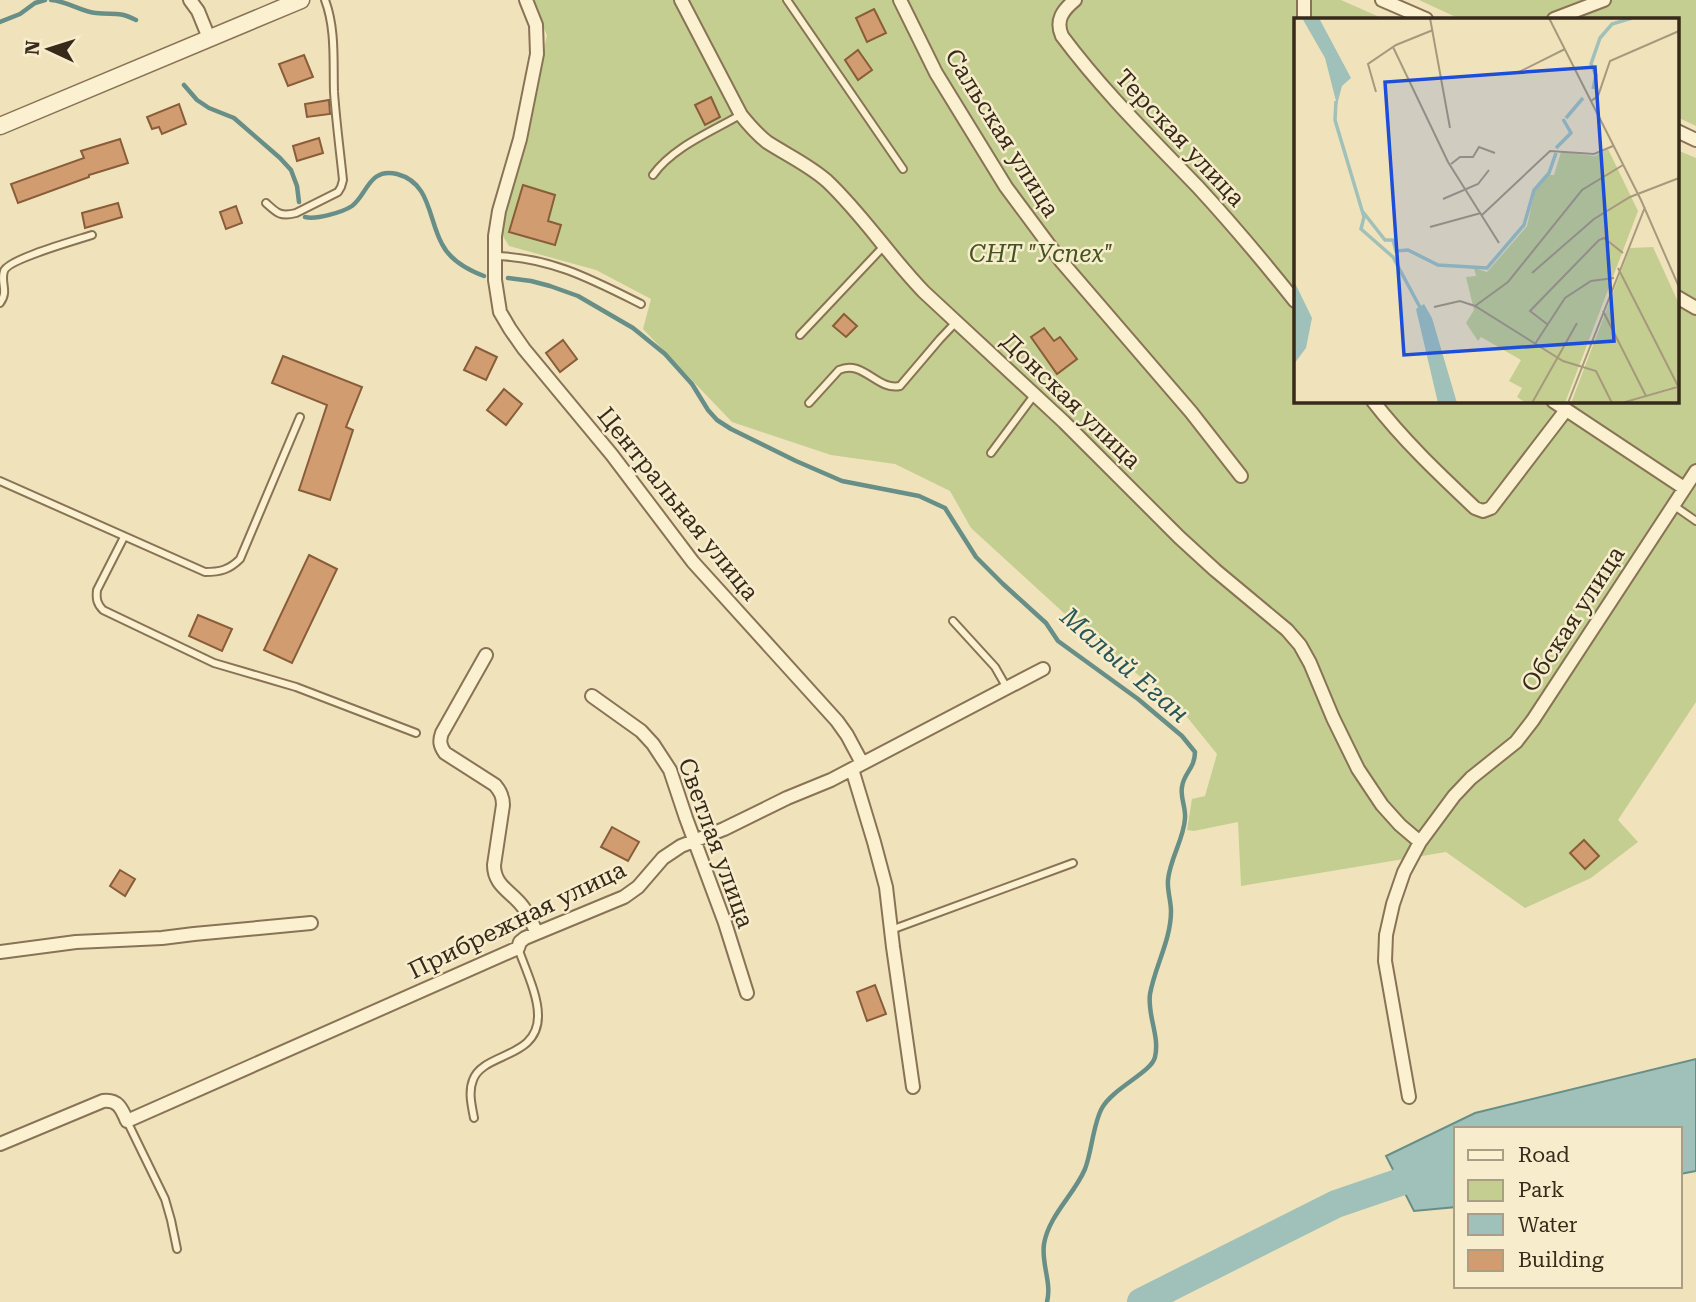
<svg xmlns="http://www.w3.org/2000/svg" width="1696" height="1302" font-family="'Roboto Serif',serif">
<rect width="100%" height="100%" fill="#f0e3bc"/>
<path fill="#c4ce90" d="M531 0H1341L1384 19H1295V401H1677V150L1696 158V702L1618 820 1638 842 1591 878 1525 908 1446 852 1241 886 1238 822 1194 831 1187 830 1192 799 1205 796 1217 754 1183 712 1065 614 971 528 950 491 895 464 831 455 732 422 643 329 651 299 596 270 509 246 501 233 525 141 547 35Z
M1419 0H1696V126L1677 117V19H1460Z"/>
<path fill="#a0c1b9" stroke="#688f87" stroke-width="2" d="M1696 1059V1171L1680 1174V1129H1456V1207L1414 1211 1386 1156 1475 1113Z"/>
<g fill="none" stroke-linecap="round" stroke-linejoin="round">
<path stroke="#688f87" stroke-width="4.5" d="M51 0C67 1 82 12 96 13 114 15 118 11 136 20
M0 22 20 14 35 3 45 0
M184 85 197 100 209 108 234 118 280 158 291 170 297 186 299 202
M305 217C316 220 343 212 352 206 367 195 369 167 397 174 431 183 428 219 442 244 450 260 468 270 484 276
M508 278 531 281 550 286 578 296 633 328 665 354 692 384 708 410 717 420 731 429 796 461 842 481 919 496 945 508 976 557 1003 584 1046 623 1058 641 1138 699 1182 736 1195 752C1195 756 1194 760 1193 763 1190 771 1183 777 1182 787 1180 797 1186 808 1185 818 1184 839 1170 858 1168 880 1167 890 1171 901 1171 911 1171 940 1155 966 1150 994 1147 1015 1160 1036 1155 1057 1152 1072 1113 1088 1102 1108 1093 1124 1092 1151 1085 1169 1074 1195 1049 1215 1044 1244 1041 1264 1052 1282 1047 1302"/>
<path stroke="#a0c1b9" stroke-width="28" d="M1141 1302 1336 1204 1456 1163"/>
</g>
<path fill="#d19d70" stroke="#895d39" stroke-width="2" d="M874 9 886 33 867 42 856 18Z
M858 50 872 70 858 80 845 60Z
M304 55 313 77 288 86 279 64Z
M711 97 720 117 705 125 695 105Z
M329 100 330 114 307 117 305 104Z
M179 104 186 124 162 134 159 127 152 129 147 117Z
M319 138 323 153 297 161 293 146Z
M120 139 128 163 89 175V177L18 203 11 184 84 158 81 151Z
M523 185 555 195 548 221 561 225 555 245 509 232Z
M118 203 122 217 85 228 82 213Z
M236 206 242 223 226 229 220 212Z
M844 314 857 326 846 337 833 326Z
M1044 328 1054 341 1060 337 1077 359 1057 374 1031 337Z
M563 340 577 359 560 372 546 353Z
M476 347 497 357 486 380 464 370Z
M283 356 362 387 346 427 353 430 330 500 299 490 327 405 272 383Z
M504 389 522 404 506 425 487 410Z
M309 555 337 569 292 663 264 650Z
M198 615 232 629 222 651 189 636Z
M612 827 639 842 628 861 601 847Z
M1584 840 1599 856 1585 869 1570 853Z
M120 870 135 879 125 896 110 886Z
M875 985 886 1014 867 1021 857 992Z"/>
<g fill="none" stroke-linecap="round" stroke-linejoin="round">
<defs>
<path id="service" d="M787 0 903 169
M653 175C673 147 711 132 740 115
M266 203C277 213 280 217 296 213L338 192 341 187 343 180C340 151 336 121 334 92 333 62 336 29 325 0
M495 256C550 257 593 280 641 304
M0 303C9 291 0 283 4 271 8 259 77 240 92 235
M800 335 884 246
M809 403 839 370C863 359 877 391 900 386L940 339 957 321
M991 453 1035 394
M0 481 205 572C220 572 229 570 240 559L300 417
M1673 505 1696 521
M124 537 97 590C96 599 97 604 103 610L214 663 296 687 416 733
M953 621 995 667 1007 688
M891 930 1073 863
M474 1118C472 1107 468 1092 473 1080 483 1052 539 1059 538 1015 538 995 525 968 518 948
M127 1121 165 1199 171 1220 177 1249"/>
<path id="minor" d="M190 0 198 11 209 38
M526 0 536 25 537 54 520 139 499 211 495 236V280L500 312 510 329 524 349 612 455 693 562 837 721 847 735 862 763
M681 0 741 115C749 125 757 134 767 142 787 155 809 165 827 181 863 215 890 257 924 292L1064 422 1179 537 1215 570 1287 630 1300 645 1310 663 1333 718 1358 769 1382 805 1400 825 1420 842
M900 0 936 73 1006 187 1061 261 1191 412 1241 476
M1075 0C1063 10 1055 20 1062 36 1103 91 1151 138 1198 187 1232 224 1264 262 1295 301
M1304 0V19
M1382 0 1426 19
M1554 19 1604 0
M1677 131 1696 140
M1677 297 1696 308
M1373 401C1403 440 1439 474 1475 508L1483 511 1491 508 1566 410
M1553 401 1684 488
M486 655 442 733C439 741 440 746 445 753L495 785C501 792 503 797 503 805L494 865C494 886 511 891 523 907 529 915 532 924 537 933
M592 696 641 731 653 744 670 770 686 818 725 923 747 993
M852 769 874 842 886 887 893 947 913 1087
M0 952 76 942 162 938 194 934 311 923
M1409 1097 1385 961 1386 935 1393 904 1404 872 1420 842 1454 796 1471 778 1516 742 1533 720 1696 471
M0 1144 103 1101C118 1099 122 1109 127 1121L518 948 520 942 525 938 624 897 638 887 663 858 681 846 724 829 787 798 831 780 1043 669"/>
<path id="tertiary" d="M0 126 301 0"/>
</defs>
<use href="#service" stroke="#887355" stroke-width="10"/>
<use href="#minor" stroke="#887355" stroke-width="16"/>
<use href="#tertiary" stroke="#887355" stroke-width="19"/>
<use href="#service" stroke="#fbf0d0" stroke-width="6"/>
<use href="#minor" stroke="#fbf0d0" stroke-width="12"/>
<use href="#tertiary" stroke="#fbf0d0" stroke-width="16"/>
</g>
<g text-anchor="middle" stroke-width="5" stroke-linejoin="round" paint-order="stroke">
<g font-size="24" fill="#372a1b" stroke="#f7edcc">
<text transform="translate(1002 133) rotate(58)" y="8">Сальская улица</text>
<text transform="translate(1180 138) rotate(47)" y="8">Терская улица</text>
<text transform="translate(1071 401) rotate(44)" y="8">Донская улица</text>
<text transform="translate(678 504) rotate(51)" y="8">Центральная улица</text>
<text transform="translate(1573 619) rotate(-57)" y="8">Обская улица</text>
<text transform="translate(716 843) rotate(70)" y="8">Светлая улица</text>
<text transform="translate(517 920) rotate(-26)" y="8">Прибрежная улица</text>
</g>
<g font-size="24" font-style="italic" fill="#445420" stroke="#f7edcc">
<text x="1041" y="262">СНТ "Успех"</text>
</g>
<g font-size="26" font-style="italic" fill="#295757" stroke="#f7edcc">
<text transform="translate(1125 665) rotate(41)" y="9">Малый Еган</text>
</g>
</g>
<g transform="translate(1294 18)">
<rect width="385" height="385" fill="#f0e3bc"/>
<path d="M314 131 344 193 271 385H232L223 379 228 370 215 363 227 342 187 319 184 323 172 305 180 292 172 259 182 258 180 250 193 254 233 208 241 172 255 157H260L267 134 301 138ZM359 229 385 286V367L326 385H277L336 230ZM385 369V385H332Z" fill="#c4ce90"/>
<path d="M8 0H25L57 60 48 68 43 87 31 40ZM0 263 18 300 12 330 0 346ZM130 286 138 300 163 385H144L122 291Z" fill="#a0c1b9"/>
<path fill="none" stroke="#a0c1b9" stroke-width="3.5" d="M299 71 302 57 297 46 306 20 318 6 338 0M42 83 41 102 70 199 67 211 99 239 128 293M272 100 289 80M262 130 277 115 269 101M69 194 91 222H99L102 233 114 232 144 247 193 250 230 207 240 172 255 155 262 135"/>
<path fill="none" stroke="#a6997c" stroke-width="2" d="M136 0 156 110M255 0 347 182 385 269M99 29 154 144 205 225M223 55 271 31M82 74 74 46 102 27 139 12M297 83 304 78 316 43 385 13M157 146 166 139H179L185 129 201 135M149 181 184 166 195 152M188 197 256 133 300 136 319 128M136 209 187 195M324 250 384 368M238 255 300 201 336 179 385 160M181 288 214 264 288 172 329 147M140 289 166 283 181 288 269 343 302 353 318 385M309 293 352 378M253 306 236 293 305 222 310 220 329 235M241 326 271 280 297 263 320 260M238 385 283 305M274 385 351 189M328 385 383 369"/>
<path fill="#1d4ed8" fill-opacity="0.15" stroke="#1d4ed8" stroke-width="3.5" d="M301 49 320 323 110 337 91 64Z"/>
<rect width="385" height="385" fill="none" stroke="#372a1b" stroke-width="3.5"/>
</g>
<rect x="1454" y="1127" width="228" height="161" fill="#f7edcc" stroke="#aa9f85" stroke-width="2"/>
<rect x="1468" y="1150" width="35" height="10" fill="#fbf0d0" stroke="#aa9f85" stroke-width="2"/>
<text x="1518" y="1162" font-size="21" fill="#372a1b">Road</text>
<rect x="1468" y="1180" width="35" height="21" fill="#c4ce90" stroke="#aa9f85" stroke-width="2"/>
<text x="1518" y="1197" font-size="21" fill="#372a1b">Park</text>
<rect x="1468" y="1214" width="35" height="21" fill="#a0c1b9" stroke="#aa9f85" stroke-width="2"/>
<text x="1518" y="1232" font-size="21" fill="#372a1b">Water</text>
<rect x="1468" y="1250" width="35" height="21" fill="#d19d70" stroke="#aa9f85" stroke-width="2"/>
<text x="1518" y="1267" font-size="21" fill="#372a1b">Building</text>
<g transform="translate(49 49) rotate(274)" stroke="#f7edcc" stroke-width="5" paint-order="stroke">
<path d="M0-5L12 26L0 18L-12 26Z" fill="#372a1b"/>
<text y="-10" font-size="19" font-weight="bold" text-anchor="middle" fill="#372a1b">N</text>
</g>
</svg>
